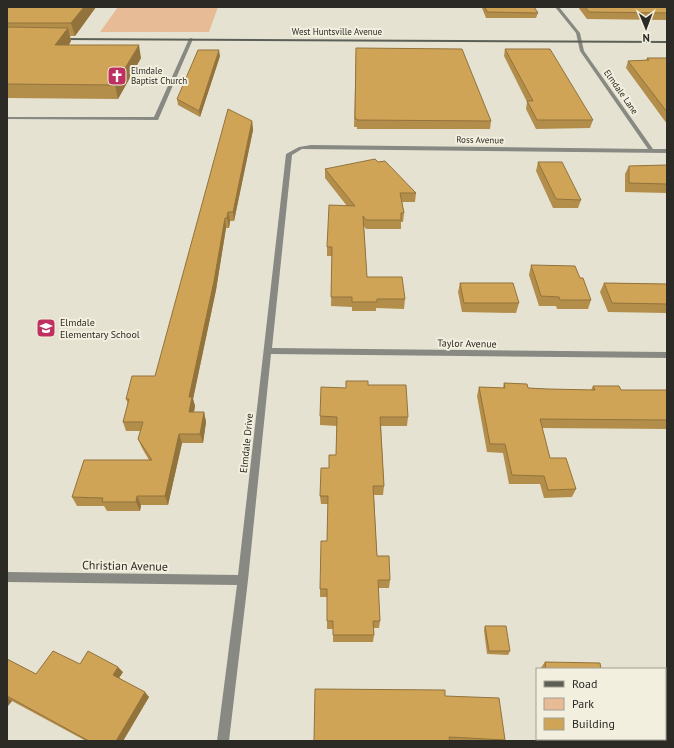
<svg xmlns="http://www.w3.org/2000/svg" width="674" height="748" font-family="'PT Sans',sans-serif">
<rect width="100%" height="100%" fill="#e5e2d2"/>
<path fill="#e7bb95" d="M118 7H218L209 32H100Z"/>
<g fill="none" stroke-linecap="round" stroke-linejoin="round">
<path fill="#878982" fill-rule="evenodd" d="M191 38 193 39 158 120 7 119V117H154L189 39Z"/>
<path fill="#878982" fill-rule="evenodd" d="M555 7H559L580 33 584 51 653 149H667V153L302 149 292 155 272 348 667 352V358L271 354 248 580 229 741H217L237 585 7 582V572L238 575 286 154 299 147 311 145 648 149 580 51 576 33Z"/>
<path fill="#5c5f55" fill-rule="evenodd" d="M59 38 667 41V43L60 40Z"/>
</g>
<path fill="#b38d4a" d="M7 7H96L75 36H70L71 41 69 45 141 58 118 99 7 98Z
M467 7H534L538 13 536 18H486L482 8H467Z
M578 7H667V20L587 19Z
M356 48 491 121 490 129H357V127H354Z
M505 49 593 120 590 128 536 129 526 109 527 102 504 56Z
M220 56 200 117 178 105 177 99Z
M647 58H667V124L626 68 628 61 646 60Z
M252 121 253 130 234 221H230L229 228H226L216 290 193 399 195 406 194 412H204L206 422 203 443H182L168 505H141L140 511H107L104 506H77L72 497 149 460 142 448 138 439 141 431H126L123 422 128 404 126 399 155 376Z
M378 162 416 193 415 202H402L404 213 403 222H401V229H366L364 226 367 277 405 299 404 309 376 308V311H352V307L331 306 332 256H327V247L347 206 325 178V169Z
M538 162 581 200 578 208H553L536 171Z
M667 165V193L625 192V174L629 166Z
M531 265 580 278 591 300 588 309H557L556 306H539L529 275Z
M460 283 519 303 516 313 462 312 458 292Z
M604 283 667 284V313L608 312 600 292Z
M504 383 528 388 548 389 591 390 593 386 621 390H667V429L542 428 550 458 576 489 572 497 544 498 540 484H509L503 453 487 452 477 396 479 387 503 388Z
M368 385 408 417 407 426H381L384 486 383 495H374L377 556 390 580 389 588H378L380 621 379 628H374V635L373 642H333V629H327V597H320V589L327 541 328 504H321L320 496 329 468 336 455 337 426 320 425V416L346 388Z
M485 626 510 651 508 655 487 654 484 630Z
M7 659 36 674 80 664 123 672 119 678 149 697 123 741H86L12 701 7 707Z
M545 662 601 669H540Z
M445 696 505 740 504 741H314Z
M554 739H655V741H554Z"/>
<path fill="#92733c" d="M84 7H96L75 36 71 23Z
M68 28 71 41 59 58 55 45Z
M139 45 141 58 118 99 115 85Z
M219 50 220 56 200 117 199 111Z
M252 121 253 130 234 221 233 212Z
M228 212 230 221 229 228 227 218Z
M225 218 226 228 216 290 193 399 195 406 192 422 189 412V397Z
M204 412 206 422 203 443 200 434Z
M179 434 182 443 168 505 165 496Z
M137 496 141 505 140 511 136 502Z
M118 667 123 672 117 681 113 675Z
M145 692 149 697 123 741H116Z
M7 697 12 701 7 707Z"/>
<path fill="#d0a456" stroke="#92733c" d="M7 7H84L71 23H7Z
M485 7H534L538 13 487 12Z
M585 7H667V13L589 12Z
M7 27 68 28 55 45H139L115 85 7 84Z
M356 48 462 49 491 121 357 120V119H355Z
M505 49H550L593 120H537L527 101H533Z
M198 50H219L199 111 177 99Z
M647 58H667V112L628 61 649 60Z
M228 109 252 121 233 212H228L227 218H225L214 281 189 397H192L189 412H204L200 434H179L165 496H137L136 502H102L103 498 72 497 84 460H152L138 439 143 422H123L129 399H126L132 376H155Z
M375 159 378 162 385 161 416 193H400L404 213H401V220H366L363 216 367 277H402L405 299H377V302H352V297H331L332 247H327L329 205 355 206 325 169Z
M538 162H562L581 200 556 199Z
M667 165V184L629 183V166Z
M531 265 575 266 580 278H583L591 300H560L559 297 541 296Z
M460 283H513L519 303H464Z
M604 283 667 284V304L612 303Z
M346 381H368V385H406L408 417H380L384 486H373L377 556H389L390 580H378L380 621H373L374 635H333V621H327V589H320L321 541H327L328 496H320L321 468H329V455H336L337 417 320 416 321 387 346 388Z
M504 383 527 384 528 388 548 389 595 390 593 386H619L621 390H667V420L540 419 550 458H566L576 489 548 490 544 476 512 475 505 444H490L479 387 505 388Z
M485 626H506L510 651H489Z
M53 651 80 664 88 651 118 667 113 675 145 692 116 741H89L7 696V659L36 674Z
M545 662 600 663 601 669H546Z
M315 689 445 690V696L499 698 505 740 449 737 450 741H314Z
M560 739H655V741H561Z"/>
<defs>
<symbol id="church-square" viewBox="-11 -11 22 22"><rect x="-9" y="-9" width="18" height="18" rx="4" fill="#be305f" stroke="#f2efdf"/><path d="M-1.2-6h2.4v3.5h3.3v2.4h-3.3V6h-2.4V-.1h-3.3v-2.4h3.3Z" fill="#fff"/></symbol>
<symbol id="school-square" viewBox="-11 -11 22 22"><rect x="-9" y="-9" width="18" height="18" rx="4" fill="#be305f" stroke="#f2efdf"/><path d="M0-5L7-2L0 1L-7-2ZM-4 1L0 2.5L4 1V4Q0 6-4 4Z" fill="#fff"/></symbol>
</defs>
<g fill-rule="evenodd">
<use href="#church-square" x="106" y="65" width="22" height="22"/>
<use href="#school-square" x="35" y="317" width="22" height="22"/>
</g>
<g text-anchor="middle" stroke-width="4" stroke-linejoin="round" paint-order="stroke">
<g font-size="9" fill="#2b2a24" stroke="#f2efdf">
<text x="337" y="35">West Huntsville Avenue</text>
<text transform="translate(621 92) rotate(55)" y="3">Elmdale Lane</text>
<text transform="translate(480 140) rotate(1)" y="3">Ross Avenue</text>
</g>
<g font-size="9" fill="#2b2a24" stroke="#f2efdf" text-anchor="start">
<text x="131" y="74">Elmdale<tspan x="131" dy="10">Baptist Church</tspan></text>
</g>
<g font-size="10" fill="#2b2a24" stroke="#f2efdf" text-anchor="start">
<text x="60" y="326">Elmdale<tspan x="60" dy="12">Elementary School</tspan></text>
</g>
<g font-size="10" fill="#2b2a24" stroke="#f2efdf">
<text transform="translate(467 343) rotate(1)" y="4">Taylor Avenue</text>
<text transform="translate(246 443) rotate(-84)" y="4">Elmdale Drive</text>
</g>
<g font-size="12" fill="#2b2a24" stroke="#f2efdf">
<text transform="translate(125 566) rotate(1)" y="4">Christian Avenue</text>
</g>
</g>
<rect width="674" height="748" fill="none" stroke="#2b2a24" stroke-width="16"/>
<rect x="536" y="668" width="130" height="72" fill="#f2efdf" stroke="#a2a094"/>
<rect x="544" y="681" width="20" height="6" fill="#5c5f55" stroke="#a2a094"/>
<text x="572" y="688" font-size="12" fill="#2b2a24">Road</text>
<rect x="544" y="698" width="20" height="12" fill="#e7bb95" stroke="#a2a094"/>
<text x="572" y="708" font-size="12" fill="#2b2a24">Park</text>
<rect x="544" y="718" width="20" height="12" fill="#d0a456" stroke="#a2a094"/>
<text x="572" y="728" font-size="12" fill="#2b2a24">Building</text>
<g transform="translate(646 28) rotate(179)" stroke="#f2efdf" stroke-width="3" paint-order="stroke">
<path d="M0-3L7 15L0 10L-7 15Z" fill="#2b2a24"/>
<text y="-6" font-size="11" font-weight="bold" text-anchor="middle" fill="#2b2a24">N</text>
</g>
</svg>
